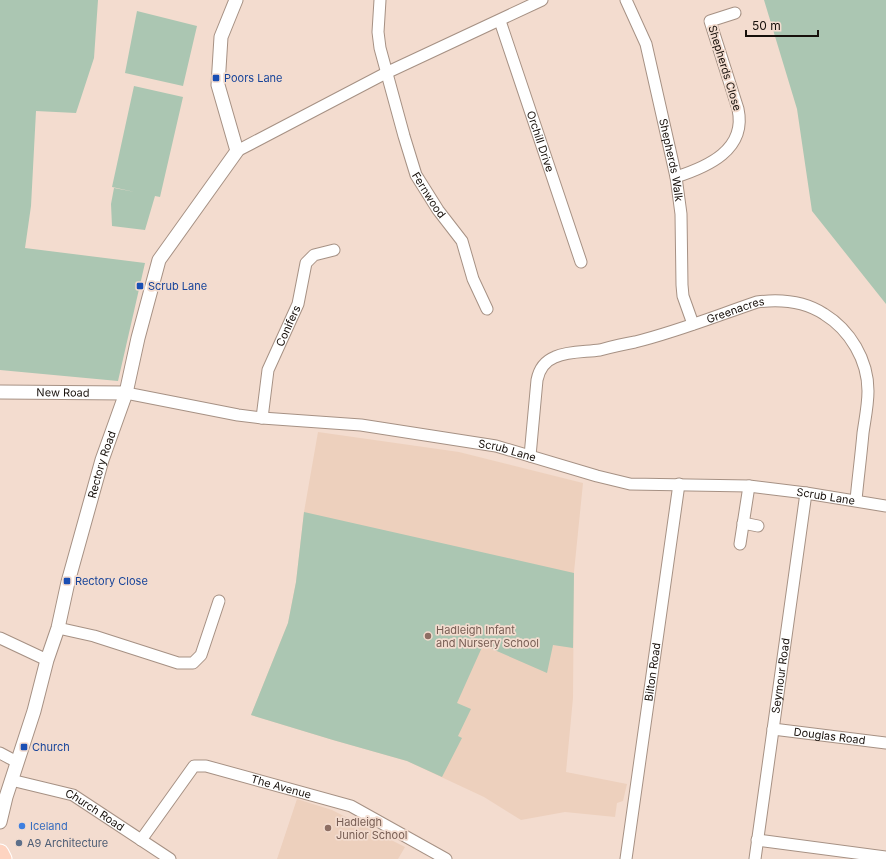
<svg xmlns="http://www.w3.org/2000/svg" width="886" height="859" font-family="Inter,sans-serif">
<rect width="100%" height="100%" fill="#f3dccf"/>
<path fill="#edd0bd" d="M318 432 459 452 583 483 574 572 573 698 566 772 627 784 623 801 617 803 615 817 565 812 521 820 484 797 407 761 333 740 251 715 288 623 296 582 304 512Z
M297 799 332 810 405 847 398 859H277Z"/>
<path fill="#abc6b2" d="M0 0H98L94 58 76 113 36 111 31 206 25 248 145 263 118 381 0 370Z
M764 0H886V304L812 211 797 109Z
M137 11 197 26 183 86 125 73Z
M134 86 183 97 160 197 155 196 145 230 112 226 111 204 114 188 135 192 112 187Z
M304 512 574 573 573 648 553 645 547 673 483 645 457 703 471 709 458 736 462 738 442 777 407 761 333 740 251 715 288 623 296 582Z"/>
<g fill="none" stroke-linecap="round" stroke-linejoin="round">
<defs>
<g id="minor">
<path id="s1" d="M380 0 378 32 380 48 404 136 416 175 438 210 462 241 473 279 487 309"/>
<path id="s2" d="M626 0 646 44 676 177 681 214 682 285 683 296 693 324"/>
<path id="s3" d="M500 21 581 262"/>
<path d="M237 151 386 73 542 0"/>
<path d="M676 177C707 167 747 150 738 109L710 21 735 13"/>
<path id="s4" d="M126 393 238 415 262 418 361 425 496 446 597 476 630 484 749 486 806 493 886 506"/>
<path id="s5" d="M262 418 268 370 298 304 306 263 314 255 334 250"/>
<path id="s6" d="M530 456 537 380C539 370 545 361 555 357 568 351 585 352 600 350 611 347 623 344 635 342 676 332 716 316 757 302 780 299 804 301 824 314 850 330 868 360 868 391 868 405 865 419 863 433 861 456 858 478 856 500"/>
<path d="M743 523 758 526"/>
<path d="M740 544 749 486"/>
<path d="M58 628 94 636 178 663H193L201 655 219 601"/>
<path d="M0 638 47 660"/>
<path id="s7" d="M773 729 886 743"/>
<path d="M0 753 17 762"/>
<path id="s8" d="M11 780 73 795 170 859"/>
<path id="s9" d="M141 840 194 766H206L351 806 446 859"/>
<path d="M757 840 886 857"/>
<path id="s10" d="M626 859 679 484"/>
<path id="s11" d="M755 859 806 493"/>
</g>
<g id="tertiary">
<path id="s12" d="M0 392 126 393"/>
<path id="s13" d="M0 822 6 797 34 711 47 660 58 628 68 582 102 460 126 393 138 338 159 260 237 151 218 85 221 37 236 0"/>
</g>
<path id="primary" d="M0 853 3 859"/>
</defs>
<use href="#minor" stroke="#a69184" stroke-width="13"/>
<use href="#tertiary" stroke="#a69184" stroke-width="15"/>
<use href="#primary" stroke="#fff" stroke-width="19"/>
<use href="#minor" stroke="#fff" stroke-width="11"/>
<use href="#tertiary" stroke="#fff" stroke-width="13"/>
<use href="#primary" stroke="#fed4c1" stroke-width="17"/>
</g>
<g fill="#1a4fb4" stroke="#f3dccf" stroke-width="1.5">
<rect x="212" y="74" width="8" height="8" rx="2"/>
<rect x="136" y="282" width="8" height="8" rx="2"/>
<rect x="63" y="577" width="8" height="8" rx="2"/>
<rect x="20" y="743" width="8" height="8" rx="2"/>
</g>
<g fill="#8d6e63" stroke="#f3dccf" stroke-width="1.5">
<circle cx="428" cy="636" r="4"/>
<circle cx="328" cy="828" r="4"/>
</g>
<circle fill="#3f7fe0" stroke="#f3dccf" stroke-width="1.5" cx="22" cy="826" r="4"/>
<circle fill="#5c6f8a" stroke="#f3dccf" stroke-width="1.5" cx="19" cy="843" r="4"/>
<g text-anchor="middle" stroke-width="3.5" stroke-linejoin="round" paint-order="stroke">
<g font-size="11" fill="#17100b" stroke="#f3dccf">
<text transform="translate(725 68) rotate(73)" y="4">Shepherds Close</text>
<text dy="4" stroke="none"><textPath href="#s3" startOffset="127">Orchill Drive</textPath></text>
<text dy="4" stroke="none"><textPath href="#s2" startOffset="167">Shepherds Walk</textPath></text>
<text dy="4" stroke="none"><textPath href="#s1" startOffset="204">Fernwood</textPath></text>
<text dy="4" stroke="none"><textPath href="#s6" startOffset="294">Greenacres</textPath></text>
<text dy="4" stroke="none"><textPath href="#s5" startOffset="97">Conifers</textPath></text>
<text dy="4" stroke="none"><textPath href="#s12" startOffset="63">New Road</textPath></text>
<text dy="4" stroke="none"><textPath href="#s4" startOffset="386">Scrub Lane</textPath></text>
<text dy="4" stroke="none"><textPath href="#s13" startOffset="372">Rectory Road</textPath></text>
<text dy="4" stroke="none"><textPath href="#s4" startOffset="710">Scrub Lane</textPath></text>
<text dy="4" stroke="none"><textPath href="#s10" startOffset="189">Bilton Road</textPath></text>
<text dy="4" stroke="none"><textPath href="#s11" startOffset="185">Seymour Road</textPath></text>
<text dy="4" stroke="none"><textPath href="#s7" startOffset="57">Douglas Road</textPath></text>
<text dy="4" stroke="none"><textPath href="#s9" startOffset="181">The Avenue</textPath></text>
<text dy="4" stroke="none"><textPath href="#s8" startOffset="90">Church Road</textPath></text>
</g>
<g font-size="11" fill="#164399" stroke="#f3dccf" text-anchor="start">
<text x="224" y="82">Poors Lane</text>
<text x="148" y="290">Scrub Lane</text>
<text x="75" y="585">Rectory Close</text>
<text x="32" y="751">Church</text>
</g>
<g font-size="11" fill="#785e54" stroke="#f3dccf" text-anchor="start">
<text x="436" y="634">Hadleigh Infant<tspan x="436" dy="13">and Nursery School</tspan></text>
<text x="336" y="826">Hadleigh<tspan x="336" dy="13">Junior School</tspan></text>
</g>
<g font-size="11" fill="#366cbe" stroke="#f3dccf" text-anchor="start">
<text x="30" y="830">Iceland</text>
</g>
<g font-size="11" fill="#4e5e75" stroke="#f3dccf" text-anchor="start">
<text x="27" y="847">A9 Architecture</text>
</g>
</g>
<path d="M746 30v6h72v-6" fill="none" stroke="#17100b" stroke-width="2"/>
<text x="752" y="30" font-size="12" fill="#17100b" stroke="#f3dccf" stroke-width="3" paint-order="stroke">50 m</text>
</svg>
